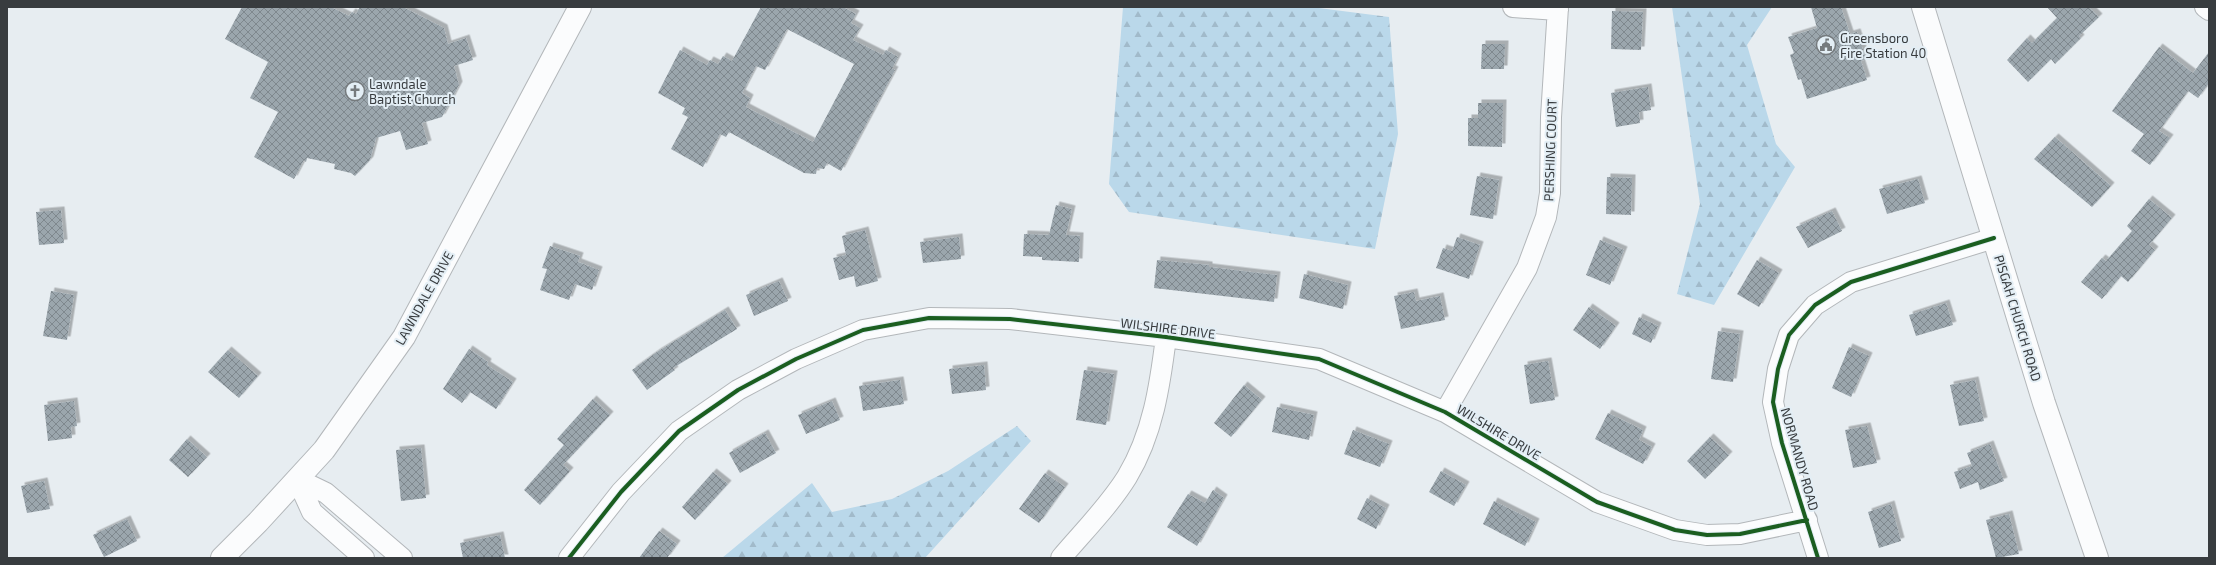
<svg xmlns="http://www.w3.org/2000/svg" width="2216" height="565" font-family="'Exo 2',sans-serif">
<defs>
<pattern id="forest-firs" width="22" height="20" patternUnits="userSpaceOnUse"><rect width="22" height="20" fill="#bad8ea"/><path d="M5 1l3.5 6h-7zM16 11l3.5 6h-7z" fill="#a1baca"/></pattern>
<pattern id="building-cross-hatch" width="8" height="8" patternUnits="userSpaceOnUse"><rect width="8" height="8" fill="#9ba6ad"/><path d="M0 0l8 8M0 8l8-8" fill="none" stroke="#7f888e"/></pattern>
<filter id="shadow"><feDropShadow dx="3.5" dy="-3.5" stdDeviation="0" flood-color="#0004"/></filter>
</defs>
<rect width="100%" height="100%" fill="#e7edf1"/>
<path fill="url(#forest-firs)" d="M1123 7H1311L1389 17 1398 134 1375 249 1129 212 1109 184Z
M1672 7H1772L1747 45 1776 144 1795 167 1714 305 1677 294 1700 204Z
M1017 426 1031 441 925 558H722L812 483 832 512 892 499 948 471Z"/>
<path fill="url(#building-cross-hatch)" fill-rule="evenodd" filter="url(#shadow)" d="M242 7H331L349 16 352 12 356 14 360 7H403L444 28 448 44 466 38 473 60 454 66 459 85 442 117 422 123 428 144 406 150 400 131 376 138 370 160 355 176 351 173 334 169 335 164 307 158 306 162 304 160 294 179 254 157 278 112 250 98 268 62 225 39Z
M761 7H843L856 14 851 23 860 28 853 40 883 55 886 50 898 57 892 69 895 70 841 171 827 163 824 169 817 168 816 174 804 173 729 132 726 137 720 134 703 167 671 149 688 117 682 114 685 108 658 93 680 50 707 65 710 60 718 64 723 56 732 61ZM787 29 854 64 813 142 746 107 750 98 742 93 756 66 765 70Z
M1811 7H1841L1850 34 1857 32 1866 59 1861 61 1867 80 1807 99 1801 79 1798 80 1790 55 1794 53 1788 37 1817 28Z
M2047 7H2089L2099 17 2079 36 2081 38 2055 64 2051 59 2028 82 2007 60 2027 38 2032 43 2057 18Z
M1612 11 1643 12 1641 50 1611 49Z
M1482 44H1505L1504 69H1481Z
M2159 47 2193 73 2209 52V83L2198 98 2188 91 2159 131 2170 138 2150 165 2131 151 2144 134 2112 111Z
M1648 87 1651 110 1639 112 1640 123 1616 127 1611 93Z
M1478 103H1503L1502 147 1468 146V118H1478Z
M2055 137 2111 186 2092 207 2034 159Z
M1477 176 1499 180 1493 219 1470 215Z
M1607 177 1632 178 1631 215 1606 214Z
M1918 179 1925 203 1887 214 1879 189Z
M2149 199 2172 218 2149 245 2155 250 2128 282 2121 276 2102 299 2081 282 2102 258 2106 261 2132 231 2127 226Z
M1056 205 1072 209 1066 235 1080 236 1079 262 1042 260V257L1023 256 1024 234 1049 235Z
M61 210 64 243 39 245 36 212Z
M1832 211 1842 231 1808 248 1796 227Z
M865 230 878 281 856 287 854 276 839 280 833 258 846 255 842 236Z
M959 237 961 259 923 263 920 242Z
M1457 237 1480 245 1469 279 1436 268 1443 248 1452 251Z
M1600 240 1624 250 1610 285 1586 275Z
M550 246 580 256 578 262 599 270 592 290 575 284 569 300 540 290 547 269 542 268Z
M1157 260 1209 265V267L1277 275 1274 302 1154 288Z
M1757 260 1779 273 1759 307 1737 294Z
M1304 274 1348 285 1343 309 1299 298Z
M779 281 788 301 754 316 746 295Z
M51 291 74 295 67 340 43 336Z
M1414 292 1416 301 1440 296 1445 320 1401 329 1394 296Z
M1946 303 1953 325 1916 336 1909 315Z
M1589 307 1616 326 1600 349 1573 330Z
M725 310 737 329 673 368 675 370 647 390 632 370 657 352Z
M1639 317 1658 326 1651 343 1632 334Z
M1718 331 1740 334 1733 382 1711 379Z
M1849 347 1869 356 1851 397 1832 388Z
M469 349 488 362 487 365 513 382 496 409 470 392 462 403 443 389Z
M228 350 258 376 239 398 208 372Z
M1548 361 1555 400 1530 404 1524 365Z
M984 365 986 390 952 394 949 369Z
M1084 370 1114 374 1106 425 1076 420Z
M900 380 904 404 863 411 859 386Z
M1975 380 1984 421 1959 426 1950 385Z
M1244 385 1262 400 1231 437 1214 423Z
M593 399 610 415 563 465 570 471 540 505 524 490 564 445 557 439Z
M74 401 77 426 71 427 72 438 48 441 44 405Z
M832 401 840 420 806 434 798 415Z
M1277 407 1314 415 1309 440 1272 432Z
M1608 413 1643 430 1639 440 1652 447 1643 464 1595 439Z
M1867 426 1877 463 1853 468 1845 430Z
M1353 430 1389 444 1380 467 1344 454Z
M765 433 776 453 740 473 729 453Z
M1710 437 1729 455 1705 479 1687 461Z
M187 439 207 457 188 477 169 460Z
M1990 444 2004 481 1980 490 1978 482 1960 489 1954 472 1972 466 1967 453Z
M421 448 426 498 401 501 396 450Z
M1441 471 1466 485 1454 506 1429 492Z
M713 472 728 484 695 520 682 507Z
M1045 473 1065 487 1039 523 1019 509Z
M44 481 50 509 27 513 21 486Z
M1213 490 1224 498 1197 546 1167 527 1188 494 1205 503Z
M1367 498 1386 508 1376 529 1357 519Z
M1494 501 1536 522 1525 546 1483 524Z
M1891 504 1901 541 1879 548 1868 512Z
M2009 514 2019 554 1996 558 1986 520Z
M127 519 137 541 104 557 93 535Z
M659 531 677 544 667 558H639Z
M500 535 505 558H463L460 543Z"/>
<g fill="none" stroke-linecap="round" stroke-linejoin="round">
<defs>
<path id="minor" d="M1513 7 1558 10
M2205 7 2209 10
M1445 412 1527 268 1546 217 1550 193 1551 117 1558 7
M297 479 326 493 402 558
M297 479 312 512 364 558
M569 558 621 492 679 431 738 390 796 359 863 330 929 318 1010 319 1166 337 1319 359 1445 412 1597 502 1675 530 1707 535 1740 534 1807 520
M1061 558C1083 532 1109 506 1127 477 1153 434 1160 385 1166 337
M1818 558 1782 443 1773 402 1778 369 1789 335 1815 305 1851 282 1994 238"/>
<path id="major" d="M1923 7 2044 403 2097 558
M222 558 258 522 324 450 404 337 580 7"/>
</defs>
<use href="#minor" stroke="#b3b7ba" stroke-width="22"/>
<use href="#major" stroke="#b3b7ba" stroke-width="24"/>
<use href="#minor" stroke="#fbfcfd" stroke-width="20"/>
<use href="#major" stroke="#fbfcfd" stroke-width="22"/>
<defs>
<path id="cycleway" d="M569 558 621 492 679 431 738 390 796 359 863 330 929 318 1010 319 1166 337 1319 359 1445 412 1597 502 1675 530 1707 535 1740 534 1807 520
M1818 558 1782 443 1773 402 1778 369 1789 335 1815 305 1851 282 1994 238"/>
</defs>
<use href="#cycleway" stroke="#e3eef5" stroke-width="6"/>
<use href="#cycleway" stroke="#1b5e20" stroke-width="4"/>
</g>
<defs>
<symbol id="civic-ring" viewBox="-11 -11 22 22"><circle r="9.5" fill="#e3eef5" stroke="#757a7d" stroke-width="1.5"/><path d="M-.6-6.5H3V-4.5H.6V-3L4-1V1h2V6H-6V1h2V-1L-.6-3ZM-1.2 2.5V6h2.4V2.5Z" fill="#757a7d"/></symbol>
<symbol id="church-ring" viewBox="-11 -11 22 22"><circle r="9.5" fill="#e3eef5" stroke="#757a7d" stroke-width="1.5"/><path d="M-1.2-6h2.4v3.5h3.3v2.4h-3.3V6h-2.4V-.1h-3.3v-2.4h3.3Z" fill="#757a7d"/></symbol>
</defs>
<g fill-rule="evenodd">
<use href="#civic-ring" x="1815" y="34" width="22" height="22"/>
<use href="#church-ring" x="344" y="80" width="22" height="22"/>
</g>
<g text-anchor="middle" stroke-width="4" stroke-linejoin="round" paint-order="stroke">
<g font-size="13" fill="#383c3f" stroke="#e3eef5" text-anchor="start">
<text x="1840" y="43">Greensboro<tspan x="1840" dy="15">Fire Station 40</tspan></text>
<text x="369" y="89">Lawndale<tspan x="369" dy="15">Baptist Church</tspan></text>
</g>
<g font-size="13" fill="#383c3f" stroke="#e3eef5">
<text transform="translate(1550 150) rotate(-88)" y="5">PERSHING COURT</text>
<text transform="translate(424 298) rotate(-61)" y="5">LAWNDALE DRIVE</text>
<text transform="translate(2018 318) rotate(73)" y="5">PISGAH CHURCH ROAD</text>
<text transform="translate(1168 328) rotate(7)" y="5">WILSHIRE DRIVE</text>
<text transform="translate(1499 432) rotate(31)" y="5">WILSHIRE DRIVE</text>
<text transform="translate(1800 459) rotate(74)" y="5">NORMANDY ROAD</text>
</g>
</g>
<rect width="2216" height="565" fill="none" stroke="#383c3f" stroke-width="16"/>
</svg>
